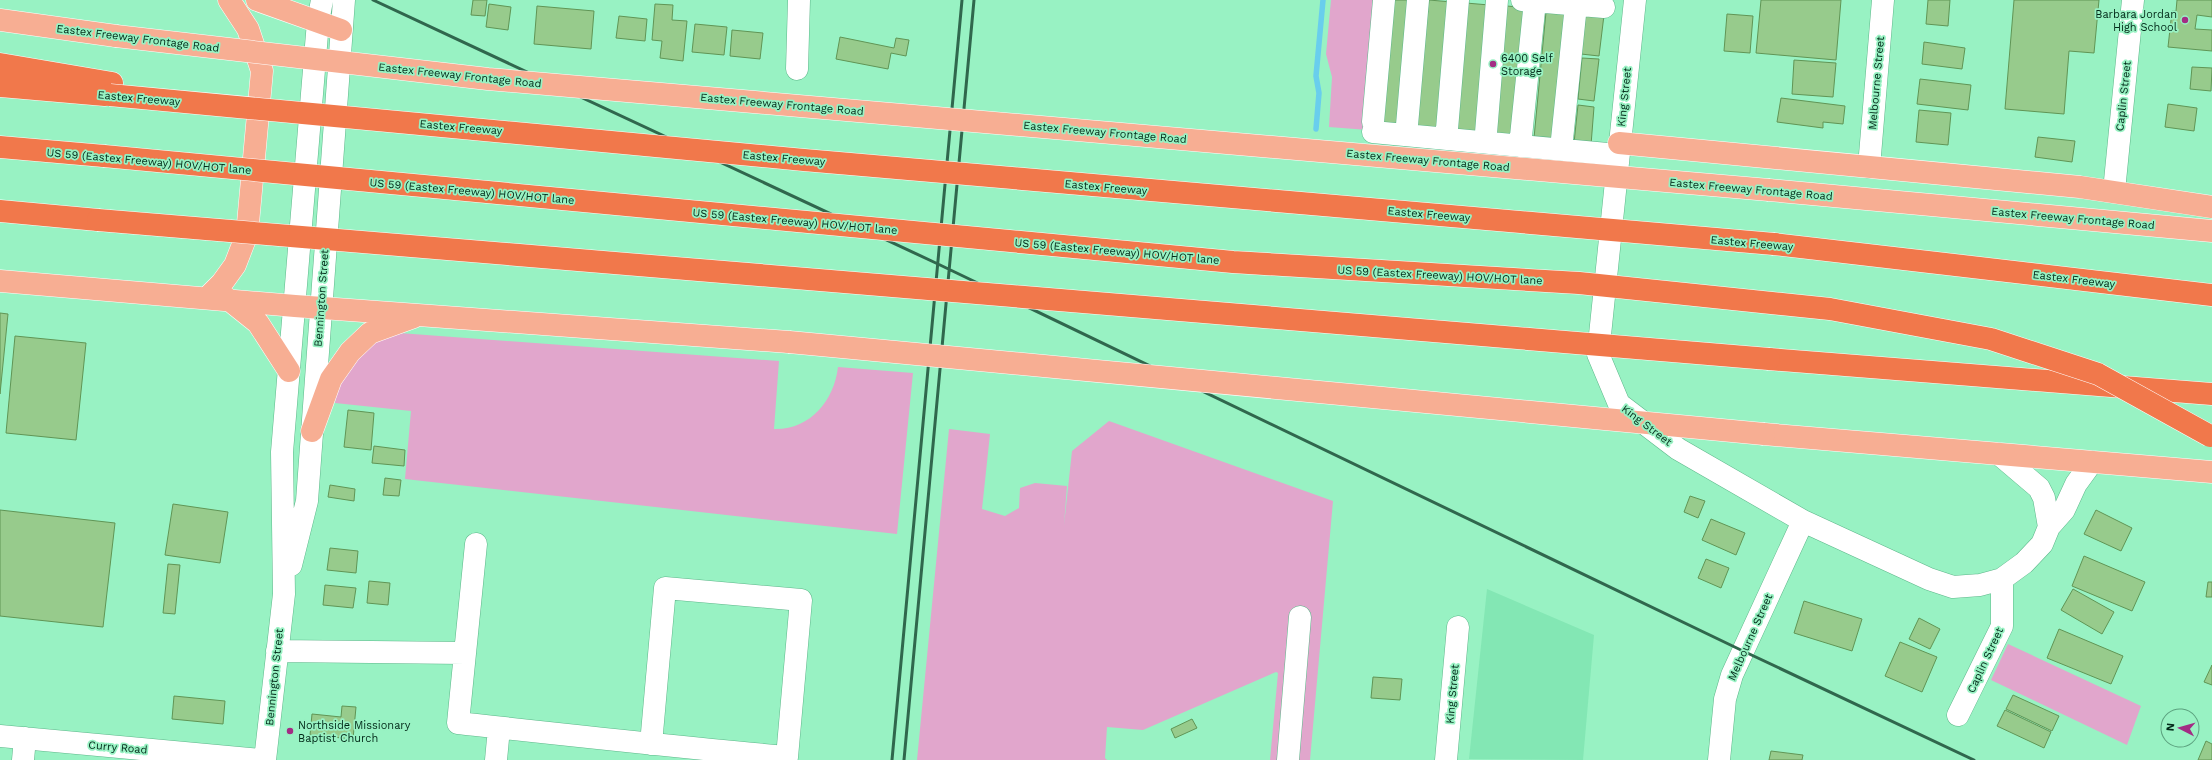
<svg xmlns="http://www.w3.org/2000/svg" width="2212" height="760" font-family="'Work Sans',sans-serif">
<rect width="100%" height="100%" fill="#98f2c3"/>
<path fill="#83e7b4" d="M1487 589 1594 635 1583 760 1469 759Z"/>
<path fill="#e1a6cc" d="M1331 0H1381L1368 130 1329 127 1332 77 1326 54Z
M386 332 779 361 774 429C810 430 834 401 838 367L913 373 897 534 405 479 411 411 335 403C341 366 359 355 386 332Z
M1109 421 1333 501 1310 760H1270L1278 673 1276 672 1143 730 1107 727 1105 758 1107 760H917L949 429 990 434 982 509 1005 516 1019 508 1020 488 1035 483 1067 486 1064 525 1072 451Z
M2008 644 2141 706 2127 745 1991 680Z"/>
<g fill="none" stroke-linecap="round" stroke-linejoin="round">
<path stroke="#69ceed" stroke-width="5.5" d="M1316 129 1319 93 1316 76 1323 0"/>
</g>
<path fill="#97cb8c" stroke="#609555" d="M473 0H487L485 16 471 15Z
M1389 0H1411L1399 126 1377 124Z
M1429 0 1452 2 1438 131 1415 129Z
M1761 0H1841L1836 60 1756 53Z
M1928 0H1950L1948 26 1926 24Z
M2014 0H2099L2094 53 2069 51 2064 114 2005 109Z
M2177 0H2212V17L2197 15 2195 29 2212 30V51L2168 47 2172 11H2176Z
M1466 3 1489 5 1478 133 1456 131Z
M489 4 511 7 508 30 486 27Z
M655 4 673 5 672 20 687 21 683 61 660 58 662 41 652 40Z
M537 6 594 11 591 49 534 44Z
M1507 6 1528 8 1516 136 1495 134Z
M1546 12 1567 14 1556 140 1534 138Z
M1586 13 1604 15 1599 56 1581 54Z
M1727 14 1753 16 1750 53 1724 51Z
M619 16 647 19 645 41 616 38Z
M695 24 727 27 724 55 692 52Z
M732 30 763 33 760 59 730 56Z
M840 37 894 48 896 38 909 40 906 56 891 53 888 69 836 59Z
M1924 42 1965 48 1962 69 1922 64Z
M1582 58 1599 59 1594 101 1578 99Z
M1794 60 1836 63 1833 97 1792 94Z
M2192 67 2212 68 2211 91 2190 89Z
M1920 79 1971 85 1968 110 1917 104Z
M1781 98 1845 106 1843 124 1823 122V128L1777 122Z
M2168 104 2197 108 2194 131 2165 127Z
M1578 105 1594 107 1591 145 1574 143Z
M1919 110 1951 113 1948 145 1916 142Z
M2038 137 2075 141 2072 162 2035 157Z
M0 313 8 314 0 394Z
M15 336 86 343 76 440 6 433Z
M348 410 374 413 371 450 344 447Z
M374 446 405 450 404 466 372 463Z
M385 478 401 480 399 496 383 495Z
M330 485 355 489 354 501 328 497Z
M1690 496 1705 501 1698 518 1684 512Z
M173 504 228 512 220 563 165 555Z
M0 510 115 523 103 627 0 616Z
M2096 510 2132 528 2121 551 2084 534Z
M1711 519 1745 533 1736 555 1702 540Z
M330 548 358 551 356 573 327 570Z
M2084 556 2145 582 2132 611 2072 586Z
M1706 559 1729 568 1721 588 1698 578Z
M168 564 180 565 175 614 163 613Z
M369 581 390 583 388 605 367 603Z
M2208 582H2212V597H2206Z
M325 585 356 588 353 608 323 605Z
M2073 589 2114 612 2102 634 2061 610Z
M1804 601 1862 619 1852 651 1794 633Z
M1919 618 1940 629 1930 649 1909 639Z
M2059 629 2123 656 2111 684 2047 658Z
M1900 642 1937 657 1922 692 1885 676Z
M2212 665V685L2204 682Z
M1373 677 1402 679 1400 700 1371 698Z
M2013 695 2059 716 2052 731 2006 709Z
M174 696 225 701 223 724 172 719Z
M342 706 356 707 353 739 310 735 312 714 341 717Z
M2005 710 2051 732 2044 748 1997 726Z
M1192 719 1197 728 1175 738 1171 729Z
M2206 741 2212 744V760H2198Z
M1771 751 1803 755 1802 760H1769Z"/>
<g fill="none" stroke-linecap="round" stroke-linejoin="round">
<defs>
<path id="minor" d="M1522 0 1604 7
M1635 0 1598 354 1619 404 1678 449 1803 521 1929 579 1953 587 1980 585 2002 579 2024 563 2042 544 2049 527 2064 510 2076 484 2092 462
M797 69 799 0
M1373 122 1384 0
M1407 125 1418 0
M1447 129 1458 0
M1373 132 1618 155
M1486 133 1497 0
M1520 146 1535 1
M1561 149 1576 5
M1869 167 1883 0
M2114 191 2133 0
M1999 454 2039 488 2044 498 2049 527
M476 544 458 723C568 735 677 747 787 757L801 600 665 588 651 744
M291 565 307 501 344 0
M277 651 465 653
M1958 715 2002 626V579
M0 736 260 760
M23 760 25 738
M265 760 284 594 282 452 318 22 322 0
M496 760 499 728
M1288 760 1300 617
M1446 760 1458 627
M1719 760 1725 699 1732 675 1803 521"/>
<path id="major" d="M257 0 341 30
M0 20 116 36
M1619 143 2080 187 2212 207
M1769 190 2212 231
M0 281 295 306 789 342
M208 297 222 283 235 265 247 234 262 71 248 29 229 0
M228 299 258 323 289 371
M312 431 331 379 350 352 370 333 414 317
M1764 434 2212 472"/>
<path id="highway" d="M0 64 112 83
M0 86 105 95
M0 147 104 156
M0 211 98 220
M1774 244 2212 295
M1769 359 2212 394"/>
</defs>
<use href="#minor" stroke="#5db78a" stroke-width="23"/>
<use href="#major" stroke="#fff" stroke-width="23"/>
<use href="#highway" stroke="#fff" stroke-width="23"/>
<use href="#minor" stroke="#fff" stroke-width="22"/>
<use href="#major" stroke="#f7ae93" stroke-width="22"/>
<use href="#highway" stroke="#f1784b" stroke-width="22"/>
<path stroke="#30674d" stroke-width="3" d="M373 0 938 264 1743 651 1974 760
M892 760 962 0
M904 760 974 0"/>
<defs>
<path id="major-bridge" d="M116 36 488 79 1769 190
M789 342 1764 434"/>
<path id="highway-bridge" d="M110 95 804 160 1774 244
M104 156 1233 262 1579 283 1830 309 1991 339 2098 374 2210 436
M98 220 1769 359"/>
</defs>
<use href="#major-bridge" stroke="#fff" stroke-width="23" stroke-linecap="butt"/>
<use href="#highway-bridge" stroke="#fff" stroke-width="23" stroke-linecap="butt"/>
<use href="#major-bridge" stroke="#f7ae93" stroke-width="22"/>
<use href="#highway-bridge" stroke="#f1784b" stroke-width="22"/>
</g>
<g fill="#a32c84" stroke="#98f2c3" stroke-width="1.5">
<circle cx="2185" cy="20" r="4"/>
<circle cx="1493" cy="64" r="4"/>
<circle cx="290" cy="731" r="4"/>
</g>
<g text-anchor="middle" stroke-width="3.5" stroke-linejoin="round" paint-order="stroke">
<g font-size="11" fill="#022a19" stroke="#98f2c3" text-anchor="start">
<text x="2177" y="18" text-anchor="end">Barbara Jordan<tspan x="2177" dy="13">High School</tspan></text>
<text x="1501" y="62">6400 Self<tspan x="1501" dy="13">Storage</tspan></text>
<text x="298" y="729">Northside Missionary<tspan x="298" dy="13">Baptist Church</tspan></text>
</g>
<g font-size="11" fill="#022a19" stroke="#98f2c3">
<text transform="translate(138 38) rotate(7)" y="4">Eastex Freeway Frontage Road</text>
<text transform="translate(460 75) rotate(6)" y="4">Eastex Freeway Frontage Road</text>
<text transform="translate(1876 83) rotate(-85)" y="4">Melbourne Street</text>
<text transform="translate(2123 96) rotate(-84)" y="4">Caplin Street</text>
<text transform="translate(1624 97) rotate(-84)" y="4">King Street</text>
<text transform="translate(139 98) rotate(5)" y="4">Eastex Freeway</text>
<text transform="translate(782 104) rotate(5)" y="4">Eastex Freeway Frontage Road</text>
<text transform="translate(461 127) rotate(5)" y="4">Eastex Freeway</text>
<text transform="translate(1105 132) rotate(5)" y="4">Eastex Freeway Frontage Road</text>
<text transform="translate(784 158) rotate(5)" y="4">Eastex Freeway</text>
<text transform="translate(1428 160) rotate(5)" y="4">Eastex Freeway Frontage Road</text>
<text transform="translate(149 161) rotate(5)" y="4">US 59 (Eastex Freeway) HOV/HOT lane</text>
<text transform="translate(1106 187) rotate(5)" y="4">Eastex Freeway</text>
<text transform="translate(1751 189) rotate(5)" y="4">Eastex Freeway Frontage Road</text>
<text transform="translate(472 191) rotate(5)" y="4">US 59 (Eastex Freeway) HOV/HOT lane</text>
<text transform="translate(1429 214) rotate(5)" y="4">Eastex Freeway</text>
<text transform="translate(2073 218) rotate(5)" y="4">Eastex Freeway Frontage Road</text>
<text transform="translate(795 221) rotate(5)" y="4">US 59 (Eastex Freeway) HOV/HOT lane</text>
<text transform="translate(1752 243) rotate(5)" y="4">Eastex Freeway</text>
<text transform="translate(1117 251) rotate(5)" y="4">US 59 (Eastex Freeway) HOV/HOT lane</text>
<text transform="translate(1440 275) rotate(3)" y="4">US 59 (Eastex Freeway) HOV/HOT lane</text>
<text transform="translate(2074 279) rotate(7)" y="4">Eastex Freeway</text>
<text transform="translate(321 298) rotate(-86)" y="4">Bennington Street</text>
<text transform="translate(1647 425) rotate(37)" y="4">King Street</text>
<text transform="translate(1750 637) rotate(-66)" y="4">Melbourne Street</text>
<text transform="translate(1985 660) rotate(-65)" y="4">Caplin Street</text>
<text transform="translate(274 677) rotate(-84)" y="4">Bennington Street</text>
<text transform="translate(1452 694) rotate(-85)" y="4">King Street</text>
<text transform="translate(118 747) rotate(5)" y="4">Curry Road</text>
</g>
</g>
<g transform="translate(2180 728) rotate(276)"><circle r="19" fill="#98f2c3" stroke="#5ca27f"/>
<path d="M0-3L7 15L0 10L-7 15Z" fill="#a32c84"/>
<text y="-6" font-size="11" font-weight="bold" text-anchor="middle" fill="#022a19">N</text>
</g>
</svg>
